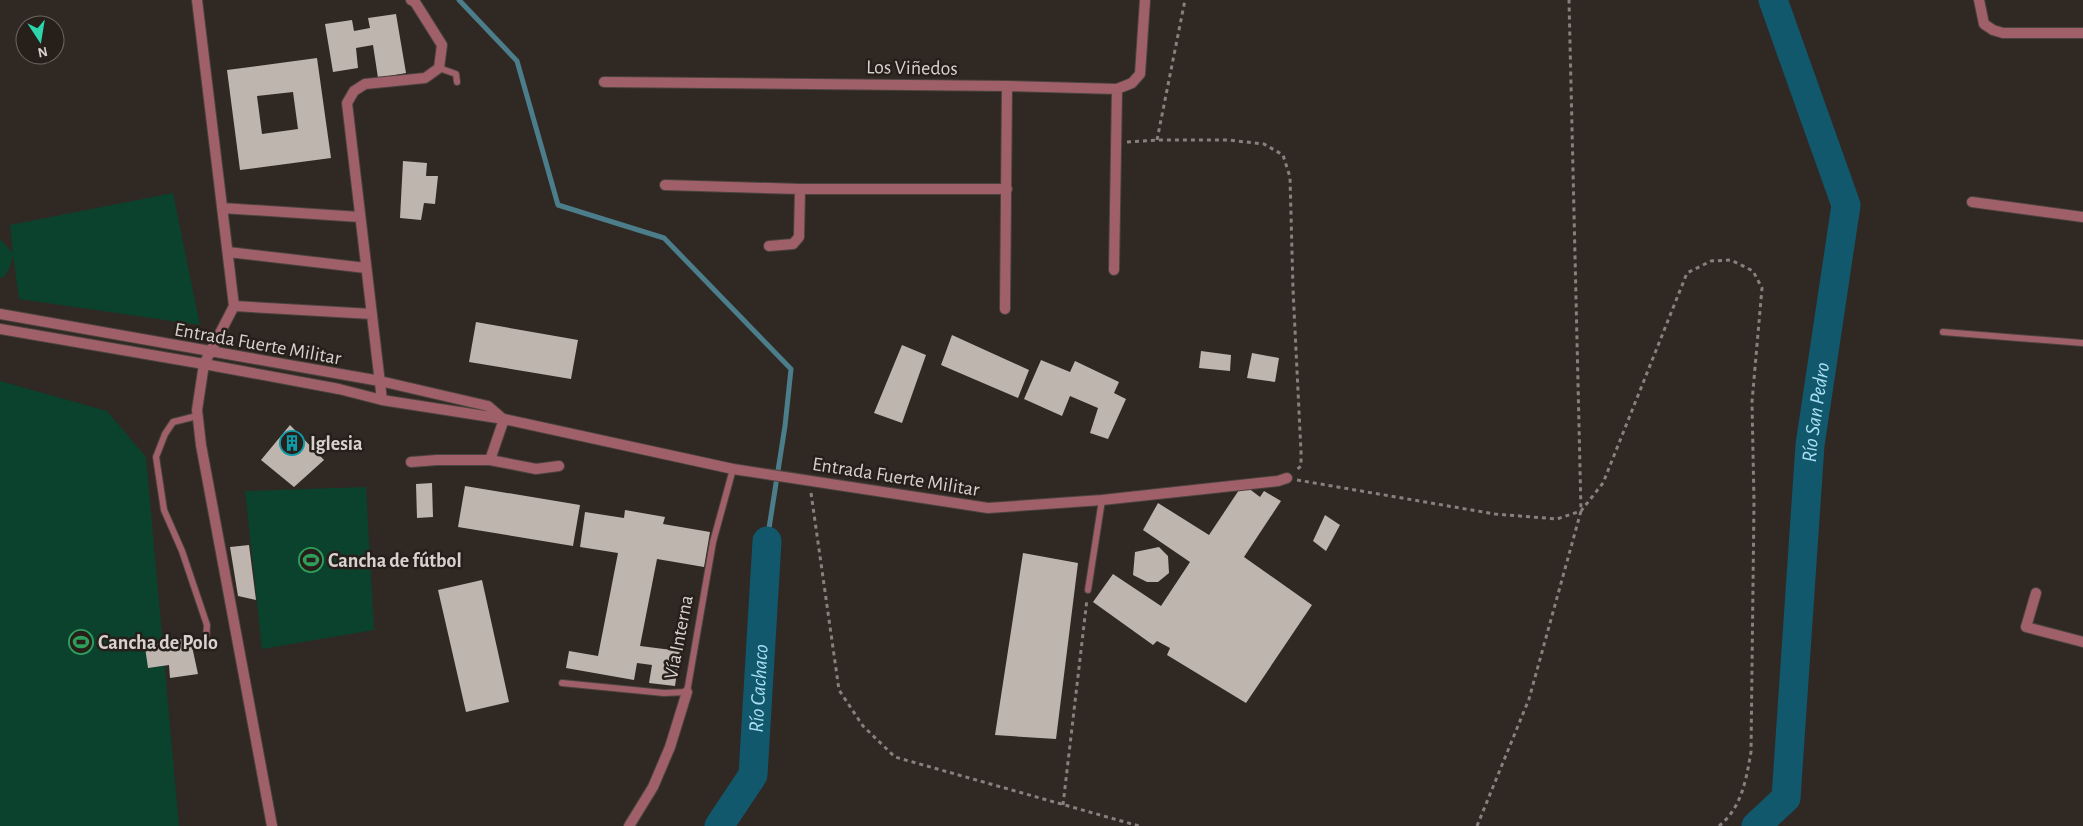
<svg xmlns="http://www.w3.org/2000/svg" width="2083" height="826" font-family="'Alegreya Sans',sans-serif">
<rect width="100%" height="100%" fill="#302823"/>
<path fill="#0b422d" d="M173 193 200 325 19 299 13 255 10 267 4 277 0 278V239L13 253 10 225Z
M0 381 107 411 146 457 179 826H0Z
M366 487 374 630 262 649 245 491Z"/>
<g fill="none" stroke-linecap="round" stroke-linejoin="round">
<path stroke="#4c7d8a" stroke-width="5" d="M459 0 517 61 558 205 664 238 791 369 785 426 767 541"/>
<g stroke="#11586d" stroke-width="29">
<path id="s1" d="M719 826 753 775 767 541"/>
<path id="s2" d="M1756 826 1786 798 1810 445 1846 205 1773 0"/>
</g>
</g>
<path fill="#bfb5af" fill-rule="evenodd" d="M396 14 406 73 378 78 373 45 356 48 358 68 333 72 325 24 352 20 354 31 370 28 368 18Z
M317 58 331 158 240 170 227 70ZM293 92 298 129 262 134 257 96Z
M403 161 427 163 426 176H438L435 204 424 203 421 220 400 218Z
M476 322 578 340 571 379 469 362Z
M952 335 1029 370 1018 398 941 365Z
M902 345 926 355 902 423 874 413Z
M1201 351 1231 355 1230 371 1199 368Z
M1252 353 1279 358 1275 382 1247 378Z
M1041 360 1070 372 1075 361 1119 382 1114 393 1126 399 1108 439 1090 433 1098 408 1070 396 1062 416 1024 399Z
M290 425 324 460 294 487 261 460Z
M432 483 433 517 417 518 416 484Z
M1243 484 1260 497 1264 491 1281 501 1244 557 1312 605 1246 703 1167 655 1170 648 1157 641 1153 645 1093 602 1113 574 1161 606 1190 562 1143 530 1158 503 1209 535Z
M465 486 580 505 573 546 458 527Z
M625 510 665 517 663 524 710 532 704 567 657 559 640 646 680 651 675 686 649 683 652 665 637 663 634 680 566 668 569 651 598 656 618 553 580 547 585 512 624 518Z
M1325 515 1340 525 1326 551 1313 541Z
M249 545 256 600 238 596 230 547Z
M1159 547 1168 556 1169 573 1158 582H1147L1133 575 1135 552Z
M1023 553 1078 563 1056 739 995 735Z
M482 580 509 702 466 712 438 590Z
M190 637 198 674 170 678 169 665 148 668 145 647Z"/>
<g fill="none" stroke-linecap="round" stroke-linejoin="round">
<defs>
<path id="service" d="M439 68 456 74 457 82
M1943 332 2083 343
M197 416 173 422 165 434 156 457 164 510 182 551 207 625 206 640
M1088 590 1102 500
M562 683 664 693 687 692 713 542 733 469"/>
<path id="minor" d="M197 0 234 306 204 364 197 410 201 445 272 826
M1979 0 1984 24 1993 30 2003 33H2083
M604 82 1007 86 1117 89 1132 83 1140 74 1145 0
M665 185 800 189H1007
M1972 202 2083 217
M222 208 360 217
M769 246 793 244 799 237 800 189
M228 252 366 268
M1114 270 1117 89
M234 306 372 314
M1005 309 1007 86
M0 314 380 381 488 406 503 419
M0 329 204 364 339 389 382 400 504 419 733 469 988 508 1102 500 1278 481 1287 478
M382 400 347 103 354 91 365 84 425 78 439 68 442 45 415 2 411 0
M490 460 504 419
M411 462 437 460H490L536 469 559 466
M2036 593 2026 627 2083 642
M629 826 653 787 670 747 687 692"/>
</defs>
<use href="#service" stroke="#4b433e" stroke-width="8"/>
<use href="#minor" stroke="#4b433e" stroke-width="12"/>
<path stroke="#87807c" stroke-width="3" stroke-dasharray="4 4" stroke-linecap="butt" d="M1157 140 1185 0
M1127 142 1157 140H1228L1264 144 1283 155 1290 177 1293 289 1301 452V466L1295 471
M1297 480 1495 514 1557 519 1581 511 1603 483 1687 273 1711 261 1731 260 1753 271 1762 288 1752 402 1754 502 1751 752C1746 780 1742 807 1719 826
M811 493 839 690 863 726 895 757 1139 826
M1063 805 1087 599
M1477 826 1529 699 1581 511 1569 0"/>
<use href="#service" stroke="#9f6069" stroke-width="6"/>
<use href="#minor" stroke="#9f6069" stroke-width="10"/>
</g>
<defs>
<symbol id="building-ring" viewBox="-11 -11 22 22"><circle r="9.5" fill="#261f1a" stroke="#0f9aa8" stroke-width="1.5"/><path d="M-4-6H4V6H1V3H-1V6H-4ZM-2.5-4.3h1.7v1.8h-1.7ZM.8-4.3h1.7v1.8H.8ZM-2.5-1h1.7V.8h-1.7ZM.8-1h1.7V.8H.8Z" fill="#0f9aa8"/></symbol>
<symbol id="stadium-ring" viewBox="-11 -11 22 22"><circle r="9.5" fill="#261f1a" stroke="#2e9e5b" stroke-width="1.5"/><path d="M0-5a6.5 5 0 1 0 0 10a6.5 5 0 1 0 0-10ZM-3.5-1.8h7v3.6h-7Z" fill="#2e9e5b"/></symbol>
</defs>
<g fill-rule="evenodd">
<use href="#building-ring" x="278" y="429" width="28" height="28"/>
<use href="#stadium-ring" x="297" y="546" width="28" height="28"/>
<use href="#stadium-ring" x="67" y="628" width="28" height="28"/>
</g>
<g text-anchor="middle" stroke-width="5" stroke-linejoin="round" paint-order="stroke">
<g font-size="20" fill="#d7d2ce" stroke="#261f1a">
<text transform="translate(912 67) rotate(1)" y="7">Los Viñedos</text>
<text transform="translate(258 343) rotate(10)" y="7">Entrada Fuerte Militar</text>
<text transform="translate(896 476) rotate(9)" y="7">Entrada Fuerte Militar</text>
<text transform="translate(678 637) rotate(-79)" y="7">Vía Interna</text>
</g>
<g font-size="20" font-weight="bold" fill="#d7d2ce" stroke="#261f1a" text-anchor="start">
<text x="310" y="450">Iglesia</text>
<text x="328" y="567">Cancha de fútbol</text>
<text x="98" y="649">Cancha de Polo</text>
</g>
<g font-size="21" font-style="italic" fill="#abe0f4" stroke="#261f1a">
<text dy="7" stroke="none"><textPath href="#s2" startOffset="428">Río San Pedro</textPath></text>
<text dy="7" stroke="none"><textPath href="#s1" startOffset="148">Río Cachaco</textPath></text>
</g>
</g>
<g transform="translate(40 40) rotate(168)"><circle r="24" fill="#261f1a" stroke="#6d6762"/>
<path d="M0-4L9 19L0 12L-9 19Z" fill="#2ed4ab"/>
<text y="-8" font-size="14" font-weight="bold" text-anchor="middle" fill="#d7d2ce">N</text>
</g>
</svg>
